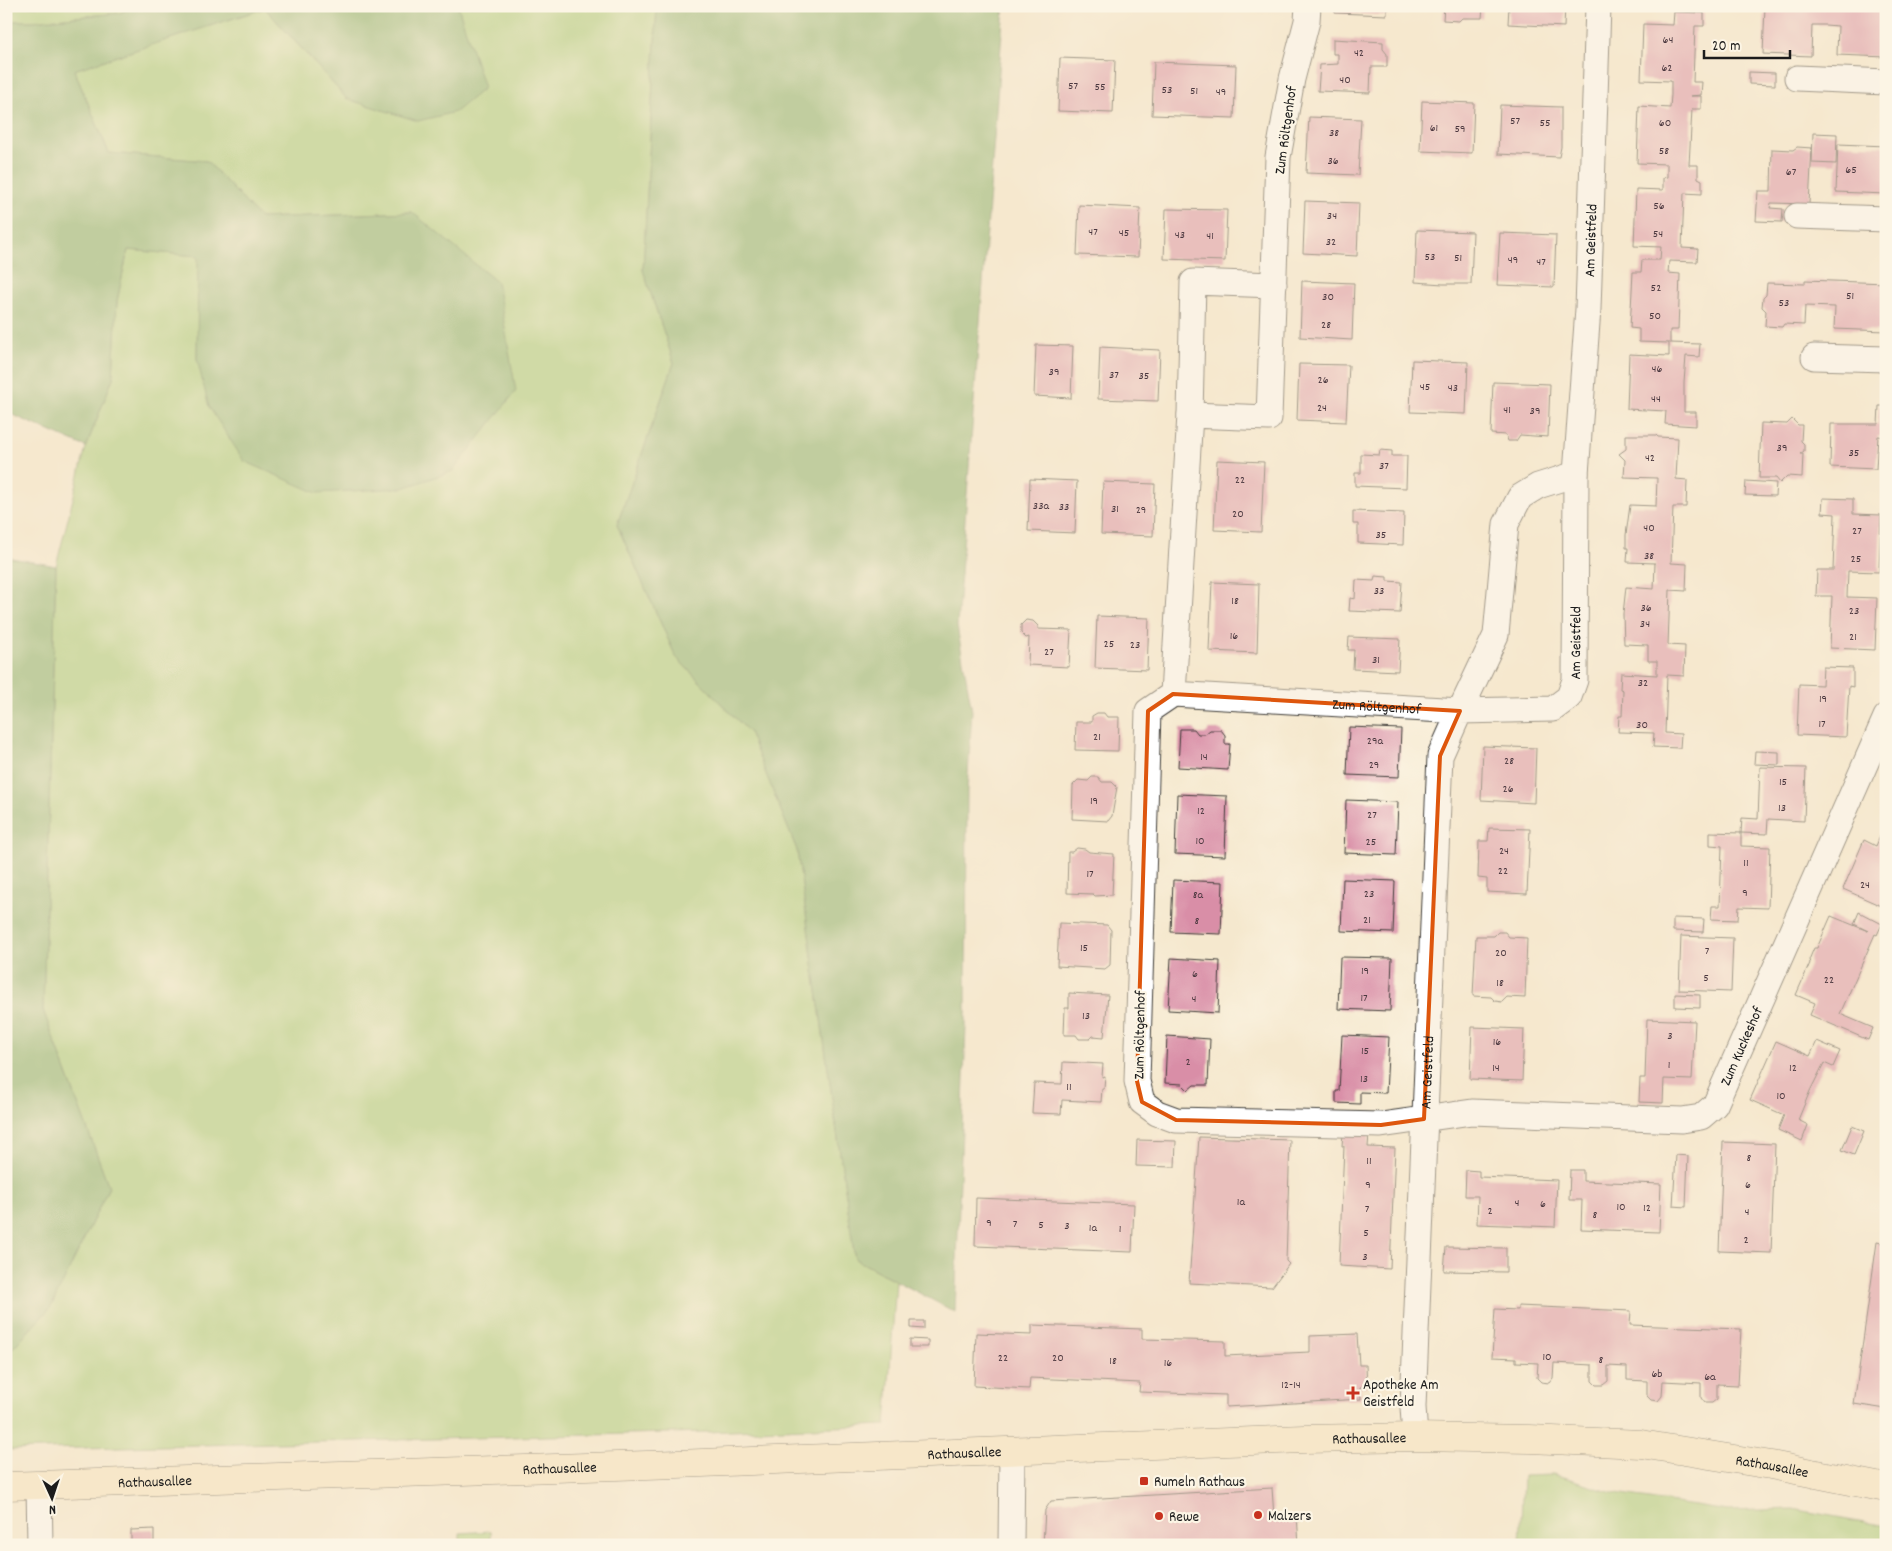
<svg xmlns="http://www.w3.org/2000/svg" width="1892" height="1551" font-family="Dekko,sans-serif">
<rect width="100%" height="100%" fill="#fcf5e5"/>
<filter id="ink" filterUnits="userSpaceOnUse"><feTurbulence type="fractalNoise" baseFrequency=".02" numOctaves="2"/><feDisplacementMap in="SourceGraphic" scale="10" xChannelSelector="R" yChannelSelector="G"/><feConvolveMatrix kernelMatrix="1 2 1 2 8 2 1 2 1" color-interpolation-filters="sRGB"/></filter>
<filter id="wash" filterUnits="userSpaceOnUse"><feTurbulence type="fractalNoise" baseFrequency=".0096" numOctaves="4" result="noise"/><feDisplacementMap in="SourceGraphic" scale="20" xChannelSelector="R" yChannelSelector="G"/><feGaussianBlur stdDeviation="1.12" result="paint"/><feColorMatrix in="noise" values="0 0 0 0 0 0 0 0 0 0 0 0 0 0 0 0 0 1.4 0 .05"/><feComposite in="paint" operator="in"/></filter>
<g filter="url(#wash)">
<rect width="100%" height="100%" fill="#f5e8ce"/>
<path fill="#a3ca75" stroke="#607348" d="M6 6H134L120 13 32 21H6Z
M458 6H657L643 270 674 363 617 525 676 657 749 732 797 850 855 1259 896 1281 886 1425 706 1432 6 1450V1355L51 1307 109 1187 43 1010 56 566 86 447 113 378 117 301 128 250 199 256 197 359 412 212 260 218 207 161 109 153 74 70 265 8 347 99 461 16Z
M1553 1475 1616 1494 1728 1511 1793 1509 1886 1526V1545H1520L1523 1476Z
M491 1531V1545H460V1533Z"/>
<path fill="#82ae66" stroke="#4f6541" d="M134 6H458L484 88 455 112 418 121 347 99 265 8 74 70 109 153 207 161 260 218 412 212 497 282 516 391 453 471 403 488 317 493 244 461 209 407 197 359 198 256 128 250 117 301 113 378 86 447 6 412V21H32L120 13Z
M657 6H1004L957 626 972 711 967 791 966 1026 955 1312 855 1259 797 850 749 732 676 657 617 525 674 363 643 270Z
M6 557 56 566 43 1010 109 1187 51 1307 6 1355Z"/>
<g id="blocks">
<path fill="#d98ea7" d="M1335 6H1387V15L1335 13Z
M1444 6H1483L1482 18H1462L1459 21 1443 20Z
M1509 6H1565L1564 27 1508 24Z
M1765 6H1886V57L1837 55 1838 26 1825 25H1812L1811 56 1763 54Z
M1674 12 1704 13V26H1695L1693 82H1702L1701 95 1690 96H1701V109H1692L1689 165H1698V178L1702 180V194L1684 193 1682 248 1698 249 1697 262 1669 261 1668 273 1680 274 1678 330H1670V343L1700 344 1699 357 1686 356 1684 383V412H1696V426L1665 424 1666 411 1627 409 1629 354 1669 356V343L1639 342V329L1630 328 1633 272H1641L1642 260H1660L1661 247 1634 246 1636 189 1663 190V178L1667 177V164L1637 163 1639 106 1670 108 1671 95V81L1641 80 1643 24 1673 25Z
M1333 39 1383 42V49L1387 54V67H1371L1370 93 1318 91 1320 65 1338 64V54H1333Z
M1060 58 1115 60 1113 113 1058 111Z
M1154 62 1236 65 1234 118 1152 115Z
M1749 72 1775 73V85L1749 84Z
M1422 101 1474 103 1472 153 1420 151Z
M1500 105 1561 107V147L1559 157 1498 154Z
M1309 117 1361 119 1358 175 1306 173Z
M1813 133 1837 134 1836 164 1812 163Z
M1838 144 1886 146V194L1836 192Z
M1797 147 1812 148 1809 204 1771 203 1770 208 1783 209 1782 222 1756 221 1758 191H1771L1772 149 1793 150Z
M1305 201 1359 203 1357 256 1303 253Z
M1079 205 1140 208 1138 257 1077 255Z
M1166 209 1227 210 1225 261 1164 259Z
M1417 230 1473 232 1471 284H1443L1415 282Z
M1500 233 1556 235 1554 287 1497 285Z
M1805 280 1886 283V331L1834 329 1835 307 1805 306 1804 325 1784 324 1782 327 1765 326 1766 311 1762 307 1763 298 1766 295 1767 283 1805 284Z
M1302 281 1354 283 1352 340 1300 337Z
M1036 345 1073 346 1071 398 1034 396Z
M1100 347 1160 350 1158 401 1098 399Z
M1412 360 1468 362 1466 414 1410 412Z
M1299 364 1349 365 1346 422 1297 420Z
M1493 382 1550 384 1548 437 1520 435 1516 441H1508L1506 435 1491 434Z
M1879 406H1886V437L1878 436 1876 469 1830 467 1831 424H1878Z
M1792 419 1798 425H1802L1801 441 1804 444V451L1800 454H1803L1802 477 1787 476 1780 483 1776 478H1759L1761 423 1787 424Z
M1626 435H1656L1658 437 1678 438 1676 479 1687 480 1686 507H1673L1671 563 1687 564 1686 591 1670 590 1668 645 1685 646 1684 676 1667 675 1665 733 1681 734 1680 748 1653 747 1654 733 1618 732 1619 716H1622L1623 690 1620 689 1621 673 1657 675V661H1648V645L1624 644 1623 614 1626 587 1654 589 1655 563 1627 562 1628 548H1626V535L1630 505 1656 506 1657 478 1624 477 1625 460 1619 454 1626 449Z
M1380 450 1392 451V456H1407L1406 488 1355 486V473H1361V454L1379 455Z
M1217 460 1264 462 1261 532 1214 530Z
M1030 479 1077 481 1075 533 1028 531Z
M1746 481 1776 483 1775 496 1745 495Z
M1103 482 1155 484 1153 536 1101 534Z
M1823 498 1853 499V514L1881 515 1879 572 1848 571 1847 597 1877 598 1875 650 1830 648 1832 596H1816L1817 570H1833L1835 514 1822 513Z
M1353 511 1404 513 1403 545 1358 543V524H1353Z
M1375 576 1387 577V581L1402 582 1400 613 1349 611 1350 598 1355 599 1356 580 1374 581Z
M1212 582 1259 584 1257 653 1209 651Z
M1097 616 1149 618 1147 670 1095 668Z
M1026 620 1033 621 1038 626V629L1071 630 1069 667 1028 665 1029 637 1026 638 1021 633V625Z
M1349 637 1400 639 1398 671 1353 669 1354 650H1348Z
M1823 667 1853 668V687L1849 686 1846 737 1797 735 1799 684 1822 685Z
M1097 713H1104L1107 717H1119L1118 751 1075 750 1076 722H1092V716Z
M1349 727 1401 729 1399 777 1347 775Z
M1180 729H1194L1198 734H1205L1210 730H1221L1225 735V744H1230L1228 770 1178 767Z
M1483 746 1536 748 1534 803 1481 800Z
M1755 751 1779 752V765L1754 764Z
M1760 767 1806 768 1804 821 1768 819 1767 834 1741 833V846L1770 847 1768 908 1739 907 1738 920 1711 919 1712 906H1720L1722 846 1710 845V832L1741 833 1742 818 1758 819Z
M1092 777H1098L1102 782H1112L1117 787 1112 816 1108 821 1072 819 1073 785 1078 780 1088 781Z
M1177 794 1227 796 1225 856 1175 854Z
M1346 800 1398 802 1396 855 1344 853Z
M1489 828 1530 829 1527 894 1487 892V879L1478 878 1479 841H1488Z
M1881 834 1886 836V908L1843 889 1864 840 1876 846Z
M1077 848 1085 849 1089 852 1114 854 1112 895 1095 896 1093 894 1067 893 1068 852H1072Z
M1343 879 1395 881 1393 933 1341 931Z
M1173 880 1223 882 1221 934 1171 932Z
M1859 912 1882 924 1877 935 1875 934 1840 1014 1873 1028 1868 1040 1810 1015 1815 1003 1796 995 1810 963 1809 960 1814 948H1817L1831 916 1868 931 1854 924Z
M1673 918 1704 919 1703 932 1673 931Z
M1059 923 1107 925 1111 930 1110 965 1105 969 1057 966Z
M1498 932H1505L1509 937 1527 938 1525 998 1507 997 1502 1002 1495 1001 1491 997 1473 996 1476 936H1494Z
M1681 936 1733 938 1731 992 1679 990Z
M1340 957 1392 958 1390 1011 1338 1009Z
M1171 958 1220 961 1218 1013 1168 1010Z
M1069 993 1108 995 1104 1037 1093 1036 1090 1039H1079L1076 1035H1064L1065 1008H1069Z
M1675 994 1700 995V1008L1675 1007Z
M1647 1019 1695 1021 1692 1080 1664 1079 1663 1103 1639 1102 1640 1078H1645Z
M1472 1027 1524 1029 1522 1081 1470 1079Z
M1342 1035 1389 1037 1386 1093 1360 1092V1104L1336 1103V1091H1339Z
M1167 1036 1210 1039 1208 1085H1194L1188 1090 1182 1084 1165 1083Z
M1776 1041 1810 1056 1817 1041 1840 1051 1833 1067 1824 1063 1810 1091 1798 1120 1808 1125 1802 1141 1778 1130 1784 1115 1750 1100Z
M1063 1062 1103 1064 1102 1077 1105 1076 1104 1089H1102L1101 1102 1062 1100 1061 1114 1032 1113 1034 1083 1062 1084Z
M1852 1126 1864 1131 1854 1155 1842 1150Z
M1343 1133 1369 1134 1368 1147 1395 1148 1390 1269 1339 1266 1344 1146H1342Z
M1199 1137 1290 1140 1286 1261 1289 1264 1272 1287 1189 1283Z
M1137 1140 1176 1141 1175 1167 1136 1166Z
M1723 1142 1775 1144 1771 1253 1719 1251Z
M1676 1155 1688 1156 1686 1207 1673 1206Z
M1466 1170 1479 1171V1177L1557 1180 1555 1227 1477 1224 1478 1196H1465Z
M1570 1170H1583V1181L1661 1184 1659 1232 1581 1229 1582 1200H1569Z
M976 1198 1134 1204 1132 1252 975 1246Z
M1877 1242 1886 1244V1409L1854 1404Z
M1446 1247 1506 1248V1272L1444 1271Z
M1518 1306 1631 1311 1630 1325 1741 1329 1738 1385 1717 1384V1399L1712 1403H1705L1701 1398V1383L1663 1381 1662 1396 1658 1401 1651 1400 1647 1396V1381L1627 1380V1367L1608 1366V1381L1603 1385H1596L1592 1381V1365L1554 1363 1553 1378 1549 1383 1541 1382 1537 1378 1538 1363 1516 1362V1358L1492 1357 1495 1309 1518 1310Z
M911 1321H924V1329L911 1328Z
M1032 1325 1142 1329V1339L1225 1341V1356L1310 1352V1336L1357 1334 1359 1365H1366L1367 1386 1360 1387 1361 1399 1226 1407V1395L1139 1392 1140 1383 1030 1378 1029 1389 974 1386 976 1333 1032 1335Z
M910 1339 928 1340V1347H910Z
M1272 1488 1274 1517 1297 1515 1299 1545H1043L1045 1510 1051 1501Z
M154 1529V1545H131V1530Z"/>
</g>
</g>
<g filter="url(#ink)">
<use href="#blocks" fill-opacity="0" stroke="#3d3b37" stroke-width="1"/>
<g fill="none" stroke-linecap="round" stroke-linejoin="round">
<defs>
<g id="street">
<path id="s1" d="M1308 6 1307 21 1292 79 1278 157 1269 418 1190 415 1173 694 1148 711 1137 1081 1142 1102 1157 1113 1176 1120 1381 1125 1472 1112 1682 1120 1701 1117 1715 1105 1886 717"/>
<path d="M1797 78 1886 82"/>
<path d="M1797 216 1886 219"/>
<path d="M1814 357 1886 359"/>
<path d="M1190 415 1193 282 1274 285"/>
<path id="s2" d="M1173 694 1460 711 1496 635 1506 524 1520 497 1538 486 1576 474"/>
<path id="s3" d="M1415 1437 1413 1407 1420 1235 1440 756 1460 711 1553 709 1569 697 1575 680 1576 474 1588 309 1598 6"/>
<path d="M39 1485 40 1545"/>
<path d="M1011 1545 1012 1451"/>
</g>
<g id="secondary">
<path id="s4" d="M6 1486 677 1464 1304 1439 1415 1437 1530 1439 1641 1444 1771 1465 1886 1488"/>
</g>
</defs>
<use href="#street" stroke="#3d3b37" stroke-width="27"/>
<use href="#secondary" stroke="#3d3b37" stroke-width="29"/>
<use href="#street" stroke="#fff" stroke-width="25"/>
<use href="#secondary" stroke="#f9e7c3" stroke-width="28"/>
</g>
</g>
<path d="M0 0H1892V1551H0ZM1173 694 1460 711 1440 756 1424 1119 1381 1125 1176 1120 1142 1102 1137 1081 1148 711Z" fill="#f5e8ce" fill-opacity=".55" fill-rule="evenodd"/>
<path fill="none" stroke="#de560d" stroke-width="4" stroke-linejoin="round" d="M1173 694 1460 711 1440 756 1424 1119 1381 1125 1176 1120 1142 1102 1137 1081 1148 711Z"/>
<g fill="#c8321e" stroke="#fcf5e5" stroke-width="2">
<path d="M1350.5 1385.5h5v5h5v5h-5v5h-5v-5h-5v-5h5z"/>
<rect x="1139" y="1476" width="10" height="10" rx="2.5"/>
<circle cx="1258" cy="1515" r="5"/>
<circle cx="1159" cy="1516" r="5"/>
</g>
<g text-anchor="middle" stroke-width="4.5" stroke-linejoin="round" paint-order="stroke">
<g font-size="12" fill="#4b383f">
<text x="1668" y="43">64</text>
<text x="1359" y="56">42</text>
<text x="1667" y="71">62</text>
<text x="1345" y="83">40</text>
<text x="1073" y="89">57</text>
<text x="1100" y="90">55</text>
<text x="1167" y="93">53</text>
<text x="1194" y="94">51</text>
<text x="1221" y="95">49</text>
<text x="1515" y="124">57</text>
<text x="1545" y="126">55</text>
<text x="1665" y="126">60</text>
<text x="1434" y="131">61</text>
<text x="1460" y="132">59</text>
<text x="1334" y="136">38</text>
<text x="1664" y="154">58</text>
<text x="1333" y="164">36</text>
<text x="1851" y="173">65</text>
<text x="1791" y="175">67</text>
<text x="1659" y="209">56</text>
<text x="1332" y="219">34</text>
<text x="1093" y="235">47</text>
<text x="1124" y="236">45</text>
<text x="1658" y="237">54</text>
<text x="1180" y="238">43</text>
<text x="1210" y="239">41</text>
<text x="1331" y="245">32</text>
<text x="1430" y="260">53</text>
<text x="1458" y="261">51</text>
<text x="1513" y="263">49</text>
<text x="1541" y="265">47</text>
<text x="1656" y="291">52</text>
<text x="1850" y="299">51</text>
<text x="1328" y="300">30</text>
<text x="1784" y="306">53</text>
<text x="1655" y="319">50</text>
<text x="1326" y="328">28</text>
<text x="1657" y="372">46</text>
<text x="1054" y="375">39</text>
<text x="1114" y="378">37</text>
<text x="1144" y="379">35</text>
<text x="1323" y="383">26</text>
<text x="1425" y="390">45</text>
<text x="1453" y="391">43</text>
<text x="1656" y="402">44</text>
<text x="1322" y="411">24</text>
<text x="1507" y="413">41</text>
<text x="1535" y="414">39</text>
<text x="1782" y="451">39</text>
<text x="1854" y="456">35</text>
<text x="1650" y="461">42</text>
<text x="1384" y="469">37</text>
<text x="1240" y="483">22</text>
<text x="1041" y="509">33a</text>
<text x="1064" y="510">33</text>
<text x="1115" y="512">31</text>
<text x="1141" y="513">29</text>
<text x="1238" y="517">20</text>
<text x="1649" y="531">40</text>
<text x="1857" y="534">27</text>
<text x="1381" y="538">35</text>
<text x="1649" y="559">38</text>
<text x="1856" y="562">25</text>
<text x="1379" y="594">33</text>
<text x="1235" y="604">18</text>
<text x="1646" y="611">36</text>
<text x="1854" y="614">23</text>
<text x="1645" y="627">34</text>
<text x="1234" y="639">16</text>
<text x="1853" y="640">21</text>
<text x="1109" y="647">25</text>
<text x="1135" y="648">23</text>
<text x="1049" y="655">27</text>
<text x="1376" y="663">31</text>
<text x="1643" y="686">32</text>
<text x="1823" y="702">19</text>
<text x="1822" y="727">17</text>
<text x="1642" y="728">30</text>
<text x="1097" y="740">21</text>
<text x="1375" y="744">29a</text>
<text x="1204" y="760">14</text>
<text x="1509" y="764">28</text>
<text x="1374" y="768">29</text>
<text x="1783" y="785">15</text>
<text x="1508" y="792">26</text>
<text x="1094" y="804">19</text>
<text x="1782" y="811">13</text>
<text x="1201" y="814">12</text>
<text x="1372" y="818">27</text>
<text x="1200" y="844">10</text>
<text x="1371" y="845">25</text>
<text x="1504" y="854">24</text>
<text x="1746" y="866">11</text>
<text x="1503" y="874">22</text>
<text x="1090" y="877">17</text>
<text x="1865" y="888">24</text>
<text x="1745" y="896">9</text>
<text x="1369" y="897">23</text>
<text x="1198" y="898">8a</text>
<text x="1367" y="923">21</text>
<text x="1197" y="924">8</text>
<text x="1084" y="951">15</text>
<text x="1707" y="954">7</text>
<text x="1501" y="956">20</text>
<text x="1365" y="974">19</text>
<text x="1195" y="977">6</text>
<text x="1706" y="981">5</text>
<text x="1829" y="983">22</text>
<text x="1500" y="986">18</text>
<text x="1364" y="1001">17</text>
<text x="1194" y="1002">4</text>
<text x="1086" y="1019">13</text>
<text x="1670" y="1039">3</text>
<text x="1497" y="1045">16</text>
<text x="1365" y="1054">15</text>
<text x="1188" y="1065">2</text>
<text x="1669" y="1068">1</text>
<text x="1496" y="1071">14</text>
<text x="1793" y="1071">12</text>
<text x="1364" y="1082">13</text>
<text x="1069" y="1090">11</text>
<text x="1781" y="1099">10</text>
<text x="1749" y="1161">8</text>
<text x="1369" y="1164">11</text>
<text x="1368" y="1188">9</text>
<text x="1748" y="1188">6</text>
<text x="1241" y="1205">1a</text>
<text x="1517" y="1206">4</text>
<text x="1543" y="1207">6</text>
<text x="1621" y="1210">10</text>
<text x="1647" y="1211">12</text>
<text x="1367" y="1212">7</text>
<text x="1490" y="1214">2</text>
<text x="1747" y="1215">4</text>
<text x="1595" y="1218">8</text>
<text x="989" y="1226">9</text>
<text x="1015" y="1227">7</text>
<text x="1041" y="1228">5</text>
<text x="1067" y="1229">3</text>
<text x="1093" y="1231">1a</text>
<text x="1120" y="1232">1</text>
<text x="1366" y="1236">5</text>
<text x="1746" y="1243">2</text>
<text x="1365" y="1260">3</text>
<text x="1547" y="1360">10</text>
<text x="1003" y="1361">22</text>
<text x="1058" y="1361">20</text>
<text x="1601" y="1363">8</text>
<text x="1113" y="1364">18</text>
<text x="1168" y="1366">16</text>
<text x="1657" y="1377">6b</text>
<text x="1710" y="1380">6a</text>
<text x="1291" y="1388">12-14</text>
</g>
<g font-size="15" fill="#1c1c1c" stroke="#fcf5e5">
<text transform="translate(1285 130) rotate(-82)" y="5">Zum Röltgenhof</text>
<text dy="5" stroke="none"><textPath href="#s3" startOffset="1302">Am Geistfeld</textPath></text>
<text dy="5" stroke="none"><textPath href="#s3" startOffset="899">Am Geistfeld</textPath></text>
<text dy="5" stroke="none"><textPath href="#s2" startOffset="204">Zum Röltgenhof</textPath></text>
<text transform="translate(1139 1035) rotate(-89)" y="5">Zum Röltgenhof</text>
<text dy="5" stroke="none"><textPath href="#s1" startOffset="1844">Zum Kuckeshof</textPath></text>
<text dy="5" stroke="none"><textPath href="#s3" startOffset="365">Am Geistfeld</textPath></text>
<text dy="5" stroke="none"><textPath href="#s4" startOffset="1364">Rathausallee</textPath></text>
<text dy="5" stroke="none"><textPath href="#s4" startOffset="959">Rathausallee</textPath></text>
<text dy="5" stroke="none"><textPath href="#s4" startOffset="1769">Rathausallee</textPath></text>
<text dy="5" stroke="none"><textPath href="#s4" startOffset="554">Rathausallee</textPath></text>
<text dy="5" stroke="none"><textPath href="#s4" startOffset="149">Rathausallee</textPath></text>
</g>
<g font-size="15" fill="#1c1c1c" stroke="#fcf5e5" text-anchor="start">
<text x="1363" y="1389">Apotheke Am<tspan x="1363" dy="17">Geistfeld</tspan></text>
<text x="1154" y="1486">Rumeln Rathaus</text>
<text x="1268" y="1520">Malzers</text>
<text x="1169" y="1521">Rewe</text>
</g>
</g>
<rect width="1892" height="1551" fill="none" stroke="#fcf5e5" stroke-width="25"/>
<g transform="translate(52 1498) rotate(177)" stroke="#fcf5e5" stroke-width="4" paint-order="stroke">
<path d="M0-4L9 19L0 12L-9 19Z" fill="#1c1c1c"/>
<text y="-8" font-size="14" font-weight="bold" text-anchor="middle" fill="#1c1c1c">N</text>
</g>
<path d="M1704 50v8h86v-8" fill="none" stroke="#1c1c1c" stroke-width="2.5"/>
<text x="1712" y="50" font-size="15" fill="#1c1c1c" stroke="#fcf5e5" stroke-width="4" paint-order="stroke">20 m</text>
</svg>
